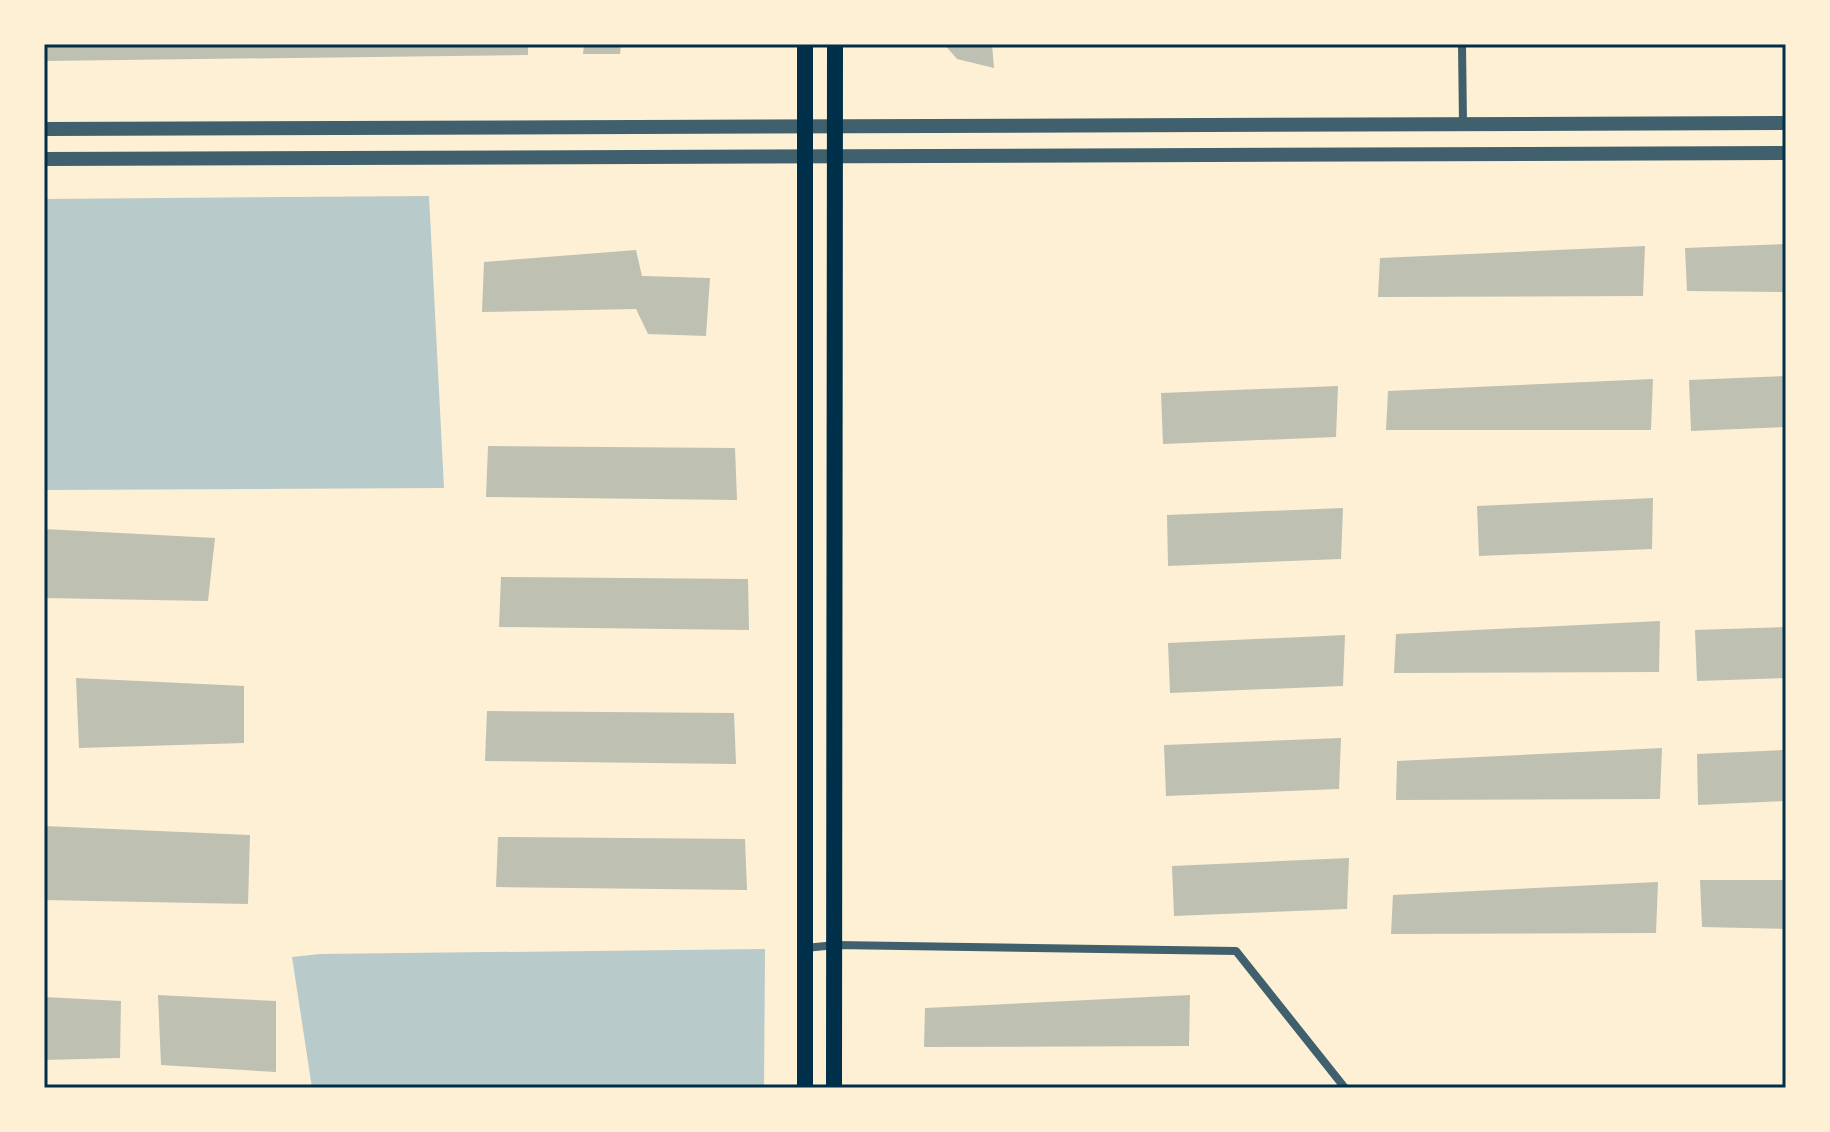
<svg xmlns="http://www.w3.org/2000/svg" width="1830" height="1132" font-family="'Archivo Narrow',sans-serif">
<rect width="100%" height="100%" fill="#fdf0d5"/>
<path fill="#b9caca" d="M429 196 444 488 44 490V199Z
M765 949 764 1088H312L292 957 320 954Z"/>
<path fill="#bec0b2" d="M44 44H528V55L44 61Z
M584 44H621L620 54H583Z
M944 44H992L994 68 957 59Z
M1786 244V292L1687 291 1685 248Z
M1645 246 1643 296 1378 297 1380 258Z
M636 250 642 276 710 278 706 336 648 334 636 309 482 312 484 262Z
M1786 376V427L1691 431 1689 380Z
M1653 379 1651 430H1386L1388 391Z
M1338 386 1336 437 1163 444 1161 393Z
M488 446 735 448 737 500 486 497Z
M1653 498 1652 549 1479 556 1477 506Z
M1343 508 1341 559 1168 566 1167 515Z
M44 529 215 538 208 601 44 598Z
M501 577 748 579 749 630 499 627Z
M1660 621 1659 672 1394 673 1396 634Z
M1786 627V678L1697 681 1695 630Z
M1345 635 1343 686 1170 693 1168 643Z
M76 678 244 686V743L79 748Z
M487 711 734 713 736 764 485 761Z
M1341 738 1339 789 1166 796 1164 745Z
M1662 748 1660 799 1396 800 1397 761Z
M1786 750V801L1698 805 1697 754Z
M44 826 250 835 248 904 44 900Z
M498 837 745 839 747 890 496 887Z
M1349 858 1347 909 1174 916 1172 866Z
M1700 880H1786V929L1702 927Z
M1658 882 1656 933 1391 934 1393 895Z
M158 995 276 1001V1072L161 1065Z
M1190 995 1189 1046 924 1047 925 1008Z
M44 997 121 1001 120 1058 44 1060Z"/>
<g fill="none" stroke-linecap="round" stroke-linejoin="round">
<path stroke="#3f606c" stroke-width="8" d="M1462 44 1463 124
M805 948 836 945 1236 951 1345 1088"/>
<path stroke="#3f606c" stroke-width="14" d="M44 129 1786 123
M44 159 1786 153"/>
<path stroke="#003049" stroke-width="16" d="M805 44V1088
M834 1088 835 44"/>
</g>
<rect width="1830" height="1132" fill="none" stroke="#fdf0d5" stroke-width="92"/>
<rect x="46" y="46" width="1738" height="1040" fill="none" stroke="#003049" stroke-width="3"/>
</svg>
